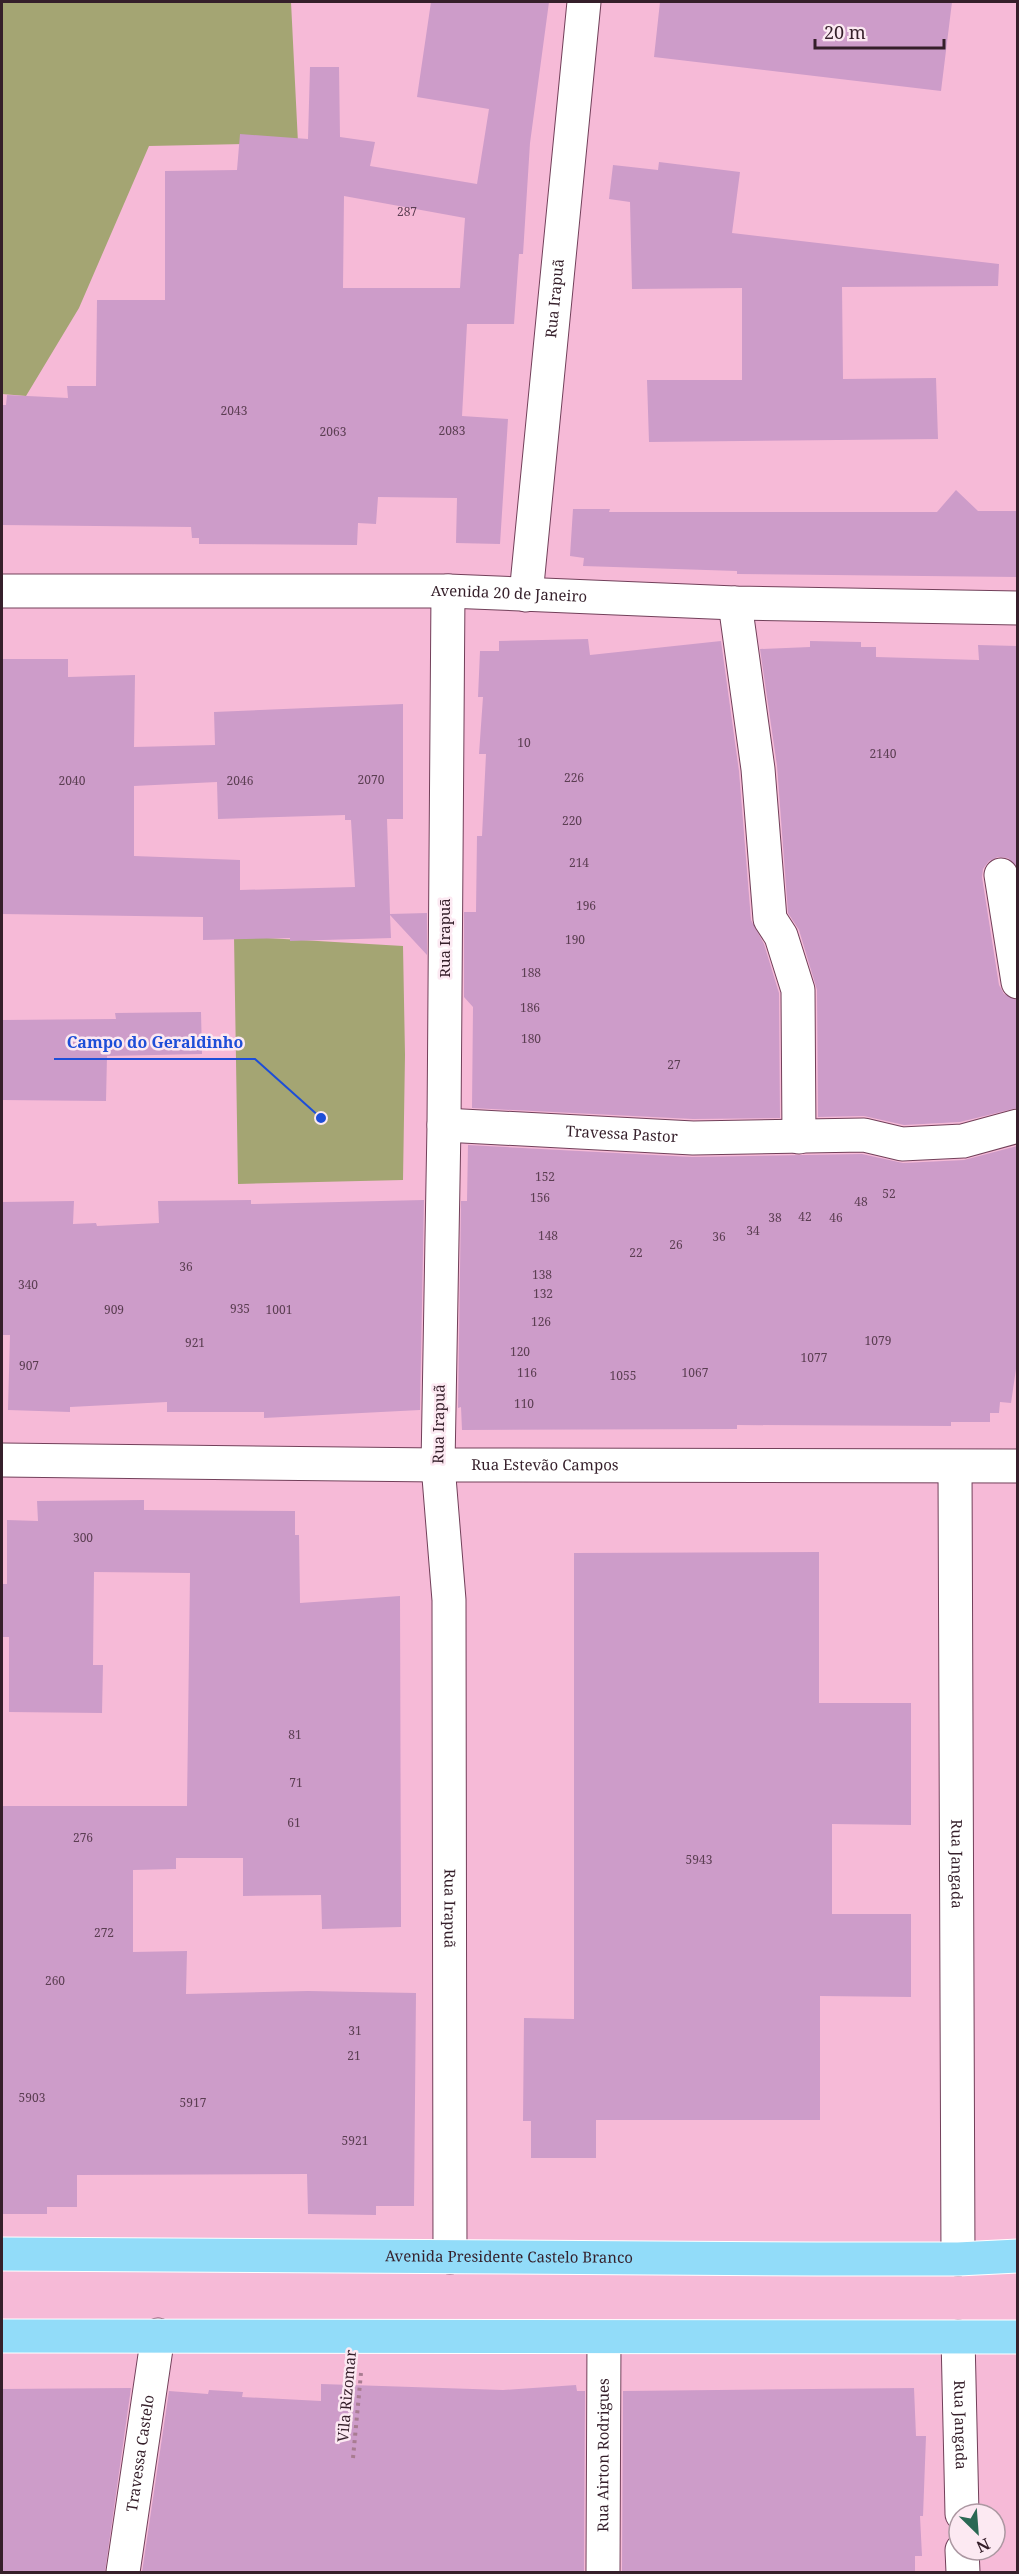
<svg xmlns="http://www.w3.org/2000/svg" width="1019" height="2574" font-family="'Noto Serif',serif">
<rect width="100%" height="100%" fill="#f6bad7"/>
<path fill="#a4a573" d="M2 2H291L298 143 149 146 79 308 26 396 2 394Z
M234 936 403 946 405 1055 403 1180 238 1184Z"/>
<path fill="#cd9cc9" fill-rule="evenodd" d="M431 2H549L530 143 523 254H519L514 324H467L462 416 508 419 500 544 456 543 457 498 378 497 376 524 358 523 357 545 199 544V538H192L191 527 2 525V405H6L7 395 68 398 67 386H96L97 300H165V171L237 170 240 134 308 139 310 67H339L340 137 375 142 370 166 477 184 489 109 417 97ZM344 196 465 218 460 288H343Z
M660 2H952L941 91 654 57Z
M659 162 740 172 732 233 999 264 998 286 842 287 843 379 936 378 938 439 649 442 647 380H742V288L632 289 630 202 609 199 613 165 658 170Z
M956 490 978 511H1017V577L737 574V571L583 566 584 558 570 556 573 509H610L609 512H937Z
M588 639 590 655 721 641 739 771 751 920 764 944 779 993 780 1118 693 1119 472 1108 473 1007 464 997V912H476L477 836H482L486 754H479L483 697H478L480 651H499V641Z
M810 641 861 642V647H876V657L979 660 978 645 1017 646V867L1008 858 998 857 989 861 983 869 982 877 999 985 1004 994 1017 1000V1108L960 1122 904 1125 864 1116 818 1117 817 990 799 930 788 913 777 766 760 649 810 647Z
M2 659H68V677L135 675 134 747 215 745 214 712 403 704V819H387L390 914 427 913V955L390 915 391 938 290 941V938L203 940V917L2 914ZM217 782 218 819 345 815V820H351L355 887 240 890V860L134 856V786Z
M201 1012 202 1054 107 1056 106 1101 2 1100V1020L116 1019 115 1013Z
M468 1145 692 1157 862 1154 903 1163 964 1160 1017 1146V1362L1011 1403 1000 1402 999 1413H990V1422H951V1426L737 1425V1429L462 1430 461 1407 458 1408 461 1201H467Z
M251 1200V1204L424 1200 420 1410 264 1418V1412H167V1402L70 1407V1412L8 1410 10 1335H2V1202L74 1201 73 1224 96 1223 97 1226 159 1223 158 1201Z
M144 1500V1510L295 1511V1535H299L300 1603 400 1596 401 1927 322 1929 321 1895 243 1896V1858H176V1869L133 1870V1952L187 1951 186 1994 308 1991 416 1993 414 2206H376V2215L308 2214 307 2174 77 2175V2207H47V2214H2V1806H187L190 1573 94 1572 93 1665H103L102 1713 9 1712V1637H2V1584H7V1520L38 1521 37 1501Z
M819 1552V1703H911V1825L832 1824V1914H911V1997L820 1996V2120H596V2158H531V2121H523L524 2018 574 2019V1553Z
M321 2384 503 2390 576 2385 577 2391H585L584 2572H142L169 2391 208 2394 209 2390 243 2392 242 2397 321 2401Z
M128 2388H131L105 2572H2V2389Z
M914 2388 916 2436H926L923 2516H920L922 2556H915V2572H622L623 2391Z"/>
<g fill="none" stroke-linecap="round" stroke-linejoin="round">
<defs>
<g id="minor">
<path id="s1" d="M2 591H448L735 603 1018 608"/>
<path id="s2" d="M448 591 444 1125 438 1465 449 1600 450 2257"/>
<path id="s3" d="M526 595 584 2"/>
<path d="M735 603 758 769 770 919 781 936 798 990 799 1137"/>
<path d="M1001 875 1018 982"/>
<path id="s4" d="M444 1125 693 1138 864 1135 902 1144 963 1141 1018 1126"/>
<path id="s5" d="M2 1460 438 1465 1018 1466"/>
<path id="s6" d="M955 1468 958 2259"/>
<path id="s7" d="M958 2337 962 2514"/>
<path d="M962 2550 963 2572"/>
<path id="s8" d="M123 2572 158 2335"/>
<path id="s9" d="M603 2572 604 2338"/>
</g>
<g id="major">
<path id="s10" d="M2 2254 817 2259H958L1018 2256"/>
<path d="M2 2336 1018 2337"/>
</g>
</defs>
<use href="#minor" stroke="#72405a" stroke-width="35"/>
<use href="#major" stroke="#fff" stroke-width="35"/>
<path stroke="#a87c91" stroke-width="4" stroke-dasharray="3 4.5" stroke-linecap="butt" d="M353 2458 361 2373"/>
<use href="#minor" stroke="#fff" stroke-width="33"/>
<use href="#major" stroke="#92dcf9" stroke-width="33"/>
</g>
<g text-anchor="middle" stroke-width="5" stroke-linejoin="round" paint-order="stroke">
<g font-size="12" fill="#5b3e52">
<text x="407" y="216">287</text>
<text x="234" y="415">2043</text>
<text x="452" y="435">2083</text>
<text x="333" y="436">2063</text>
<text x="524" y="747">10</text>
<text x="883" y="758">2140</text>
<text x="574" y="782">226</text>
<text x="371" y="784">2070</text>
<text x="72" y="785">2040</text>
<text x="240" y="785">2046</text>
<text x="572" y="825">220</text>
<text x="579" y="867">214</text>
<text x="586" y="910">196</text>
<text x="575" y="944">190</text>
<text x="531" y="977">188</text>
<text x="530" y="1012">186</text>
<text x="531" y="1043">180</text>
<text x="674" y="1069">27</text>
<text x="545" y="1181">152</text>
<text x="889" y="1198">52</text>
<text x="540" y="1202">156</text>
<text x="861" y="1206">48</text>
<text x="805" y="1221">42</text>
<text x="775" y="1222">38</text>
<text x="836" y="1222">46</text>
<text x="753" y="1235">34</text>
<text x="548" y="1240">148</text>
<text x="719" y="1241">36</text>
<text x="676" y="1249">26</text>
<text x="636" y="1257">22</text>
<text x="186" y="1271">36</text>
<text x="542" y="1279">138</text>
<text x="28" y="1289">340</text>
<text x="543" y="1298">132</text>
<text x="240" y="1313">935</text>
<text x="114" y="1314">909</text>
<text x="279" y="1314">1001</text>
<text x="541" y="1326">126</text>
<text x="878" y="1345">1079</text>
<text x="195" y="1347">921</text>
<text x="520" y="1356">120</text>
<text x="814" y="1362">1077</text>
<text x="29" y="1370">907</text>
<text x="527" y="1377">116</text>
<text x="695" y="1377">1067</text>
<text x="623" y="1380">1055</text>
<text x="524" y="1408">110</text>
<text x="83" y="1542">300</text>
<text x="295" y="1739">81</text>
<text x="296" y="1787">71</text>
<text x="294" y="1827">61</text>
<text x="83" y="1842">276</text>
<text x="699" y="1864">5943</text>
<text x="104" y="1937">272</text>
<text x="55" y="1985">260</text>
<text x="355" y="2035">31</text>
<text x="354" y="2060">21</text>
<text x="32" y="2102">5903</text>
<text x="193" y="2107">5917</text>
<text x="355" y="2145">5921</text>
</g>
<g font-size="15" fill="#351f2a" stroke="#fce9f2">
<text dy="5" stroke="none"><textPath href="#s3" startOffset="298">Rua Irapuã</textPath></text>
<text dy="5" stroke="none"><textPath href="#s1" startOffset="507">Avenida 20 de Janeiro</textPath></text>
<text transform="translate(445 938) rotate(-90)" y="5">Rua Irapuã</text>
<text dy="5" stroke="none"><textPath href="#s4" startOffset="178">Travessa Pastor</textPath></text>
<text transform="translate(439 1424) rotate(-89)" y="5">Rua Irapuã</text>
<text dy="5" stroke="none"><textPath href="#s5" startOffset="543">Rua Estevão Campos</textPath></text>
<text dy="5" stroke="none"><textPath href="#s6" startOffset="396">Rua Jangada</textPath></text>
<text dy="5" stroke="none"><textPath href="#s2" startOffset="1318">Rua Irapuã</textPath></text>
<text dy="5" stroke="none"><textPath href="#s10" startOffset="507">Avenida Presidente Castelo Branco</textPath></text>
<text transform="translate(347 2396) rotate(-85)" y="5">Vila Rizomar</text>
<text dy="5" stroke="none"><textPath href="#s7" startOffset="88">Rua Jangada</textPath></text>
<text dy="5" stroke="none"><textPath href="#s8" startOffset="120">Travessa Castelo</textPath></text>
<text dy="5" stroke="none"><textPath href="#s9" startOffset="117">Rua Airton Rodrigues</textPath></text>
</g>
</g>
<path fill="none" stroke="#1d4ed8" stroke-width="2" d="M321 1118L255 1059H54"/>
<circle fill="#1d4ed8" stroke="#fce9f2" stroke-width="2" cx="321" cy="1118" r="6"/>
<g font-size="16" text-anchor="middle" font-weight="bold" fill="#1d4ed8" stroke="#fce9f2" stroke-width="5" stroke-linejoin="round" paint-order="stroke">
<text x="155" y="1048">Campo do Geraldinho</text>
</g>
<rect width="1019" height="2574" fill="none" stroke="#351f2a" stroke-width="6"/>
<g transform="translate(977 2532) rotate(155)"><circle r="28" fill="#fce9f2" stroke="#ac98a2" stroke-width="1.5"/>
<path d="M0-4.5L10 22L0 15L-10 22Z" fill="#2a6853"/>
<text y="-9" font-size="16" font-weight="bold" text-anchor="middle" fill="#351f2a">N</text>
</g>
<path d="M815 39v9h129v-9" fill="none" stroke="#351f2a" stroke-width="3"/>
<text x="824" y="39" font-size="18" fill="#351f2a" stroke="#fce9f2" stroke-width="4.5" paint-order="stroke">20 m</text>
</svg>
